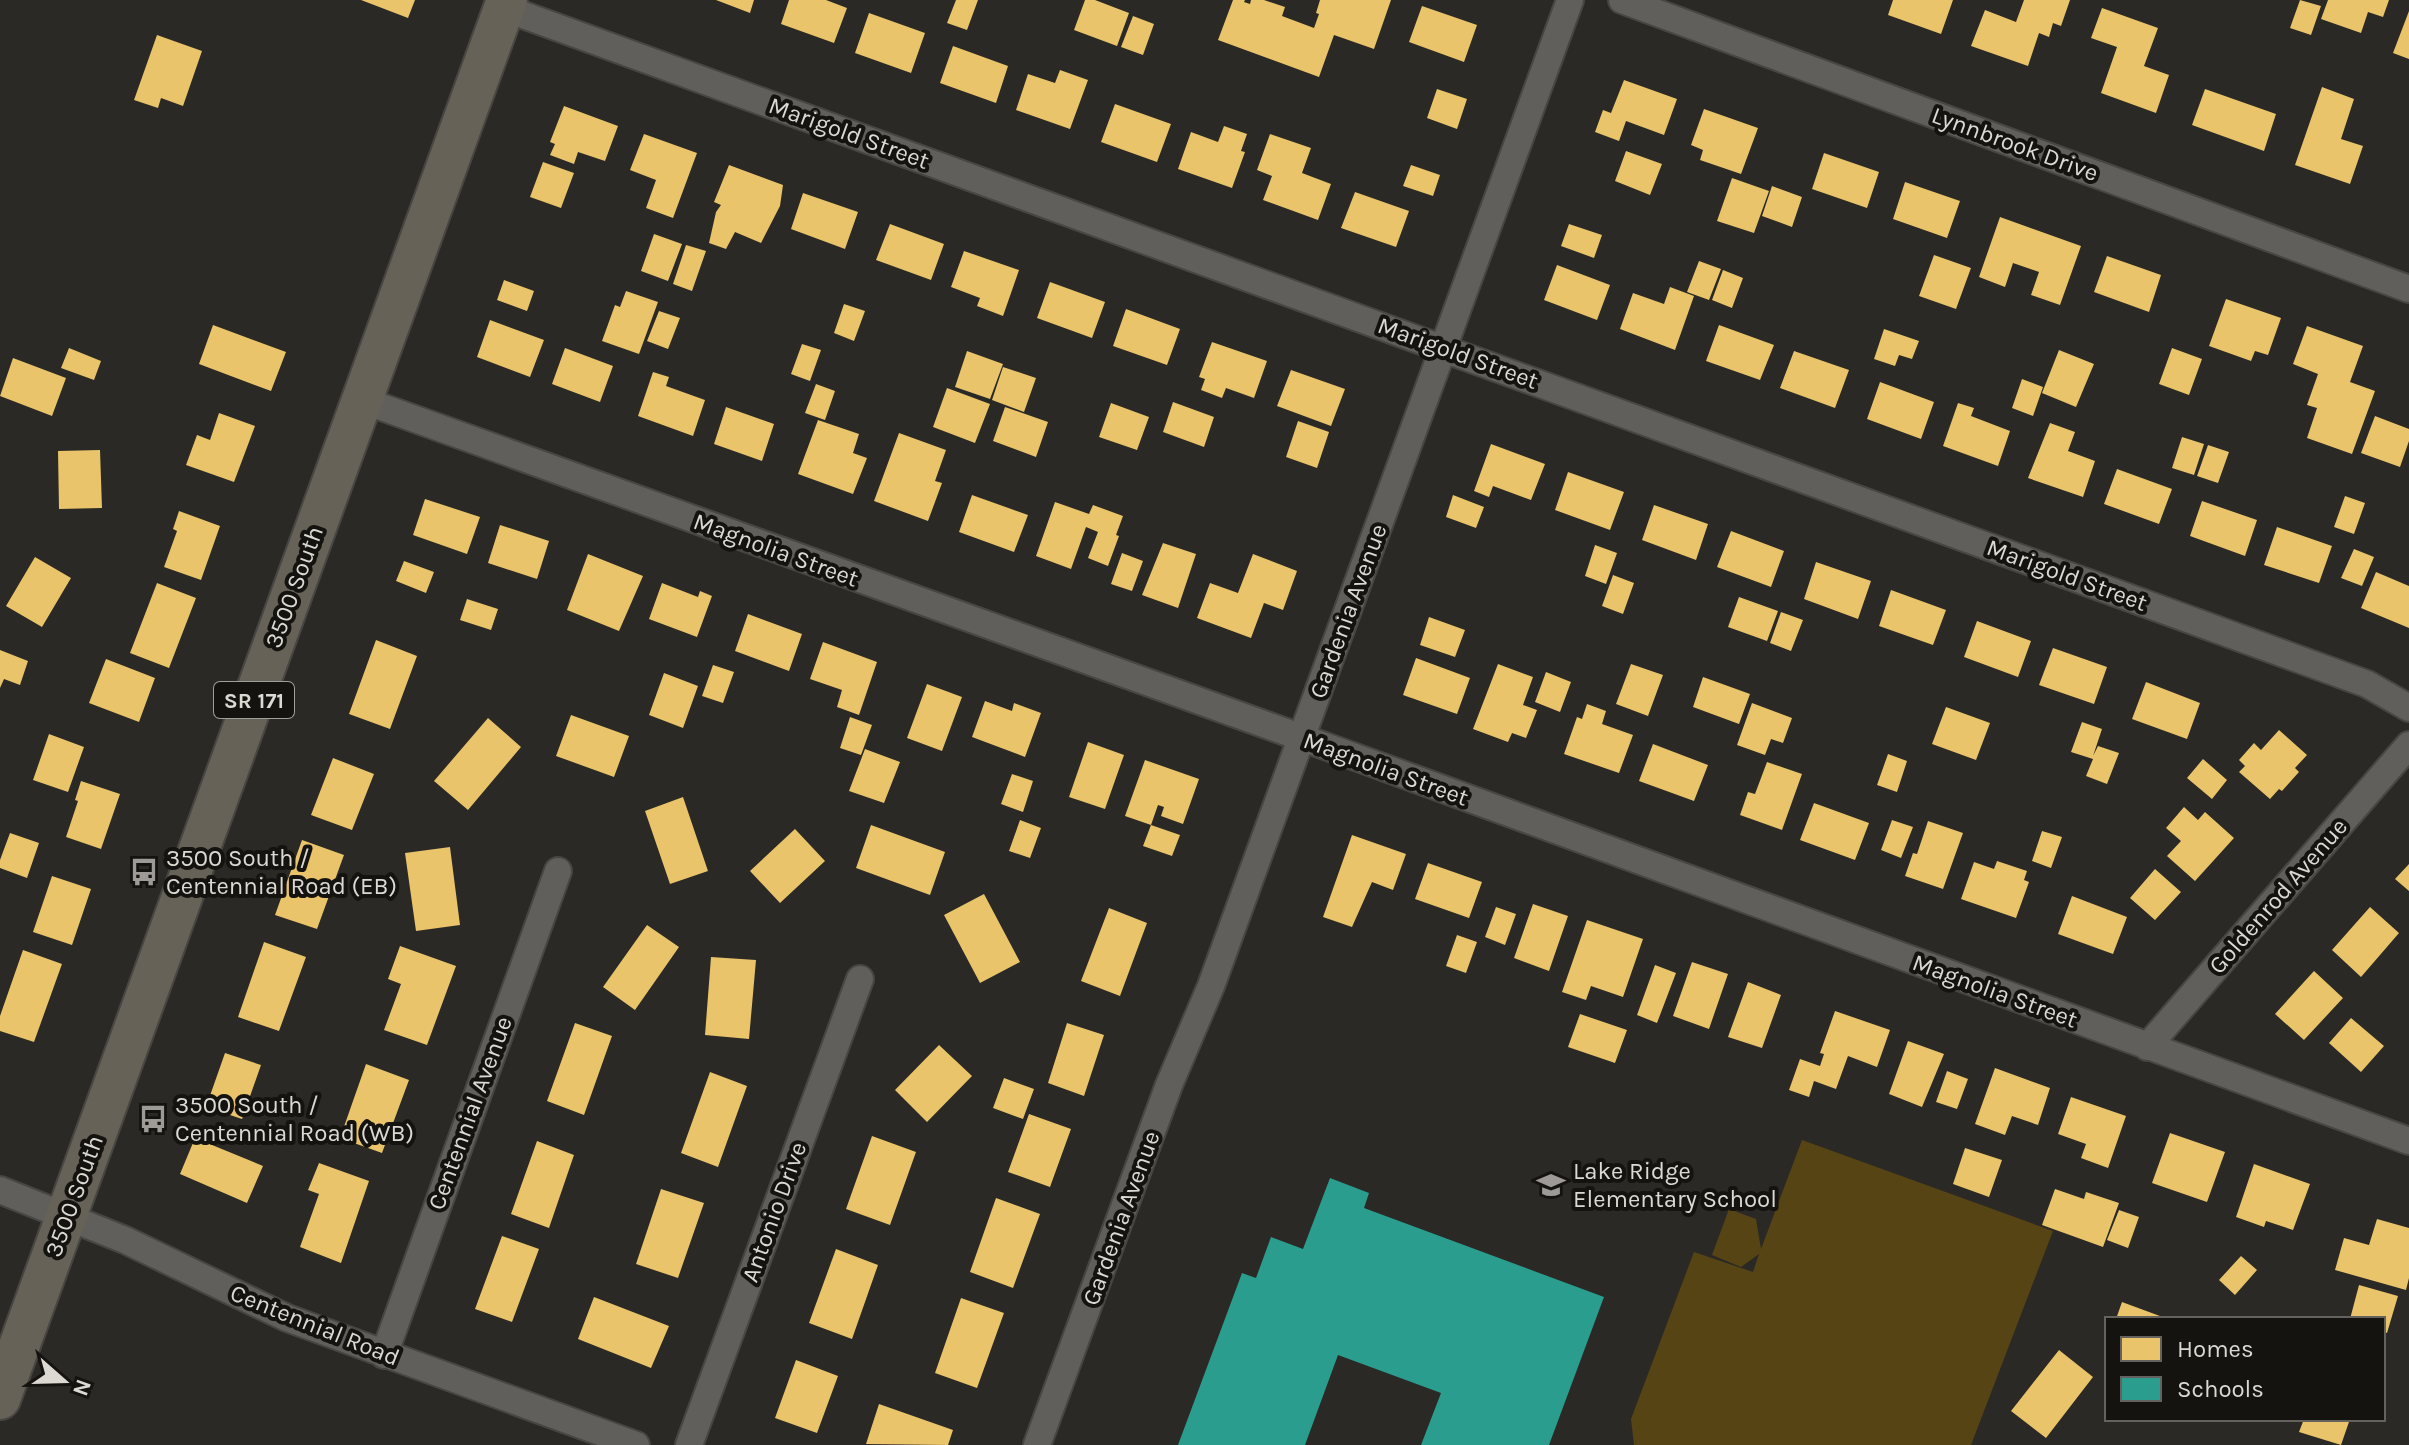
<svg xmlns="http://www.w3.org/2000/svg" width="2409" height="1445" font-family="Karla,sans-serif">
<rect width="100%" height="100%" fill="#2b2925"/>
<path fill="#574414" d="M1802 1140 2053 1231 1971 1445H1634L1631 1419 1694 1252 1753 1272 1759 1254 1741 1267 1712 1255 1729 1209 1756 1219 1761 1249Z"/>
<path fill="#e9c46a" d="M361 0H415L408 18Z
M716 0H754L750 13Z
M789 0H826L847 8 834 43 781 24Z
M956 0H978L967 30 947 23Z
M1085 0H1095L1129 13 1117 46 1074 30Z
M1233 0H1245L1244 2 1250 4 1251 0H1264L1285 7 1282 16 1314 28 1319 14 1316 13 1320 0H1391L1374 49 1334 35 1319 77 1218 40Z
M1893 0H1953L1941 34 1888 15Z
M2024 0H2070L2061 26 2053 23 2049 37 2039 33 2028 66 1971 46 1985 10 2016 22Z
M2300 0 2321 6 2311 35 2290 28Z
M2328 0H2389L2383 17 2368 12 2361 33 2321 19Z
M1422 6 1477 25 1464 62 1409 42Z
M2102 8 2158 28 2144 66 2169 75 2156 113 2101 93 2117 47 2091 38Z
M2409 11V59L2393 53Z
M869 13 925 33 911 73 855 53Z
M1133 16 1154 24 1143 55 1121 47Z
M157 35 202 51 183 106 161 98 158 108 134 100Z
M953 46 1008 66 996 103 940 83Z
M1060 70 1088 80 1070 129 1016 110 1028 74 1055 83Z
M1624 80 1677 99 1664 135 1626 121 1619 141 1595 132 1603 110 1611 113Z
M2322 87 2354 99 2341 139 2363 146 2350 184 2295 165Z
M1437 89 1467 99 1457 129 1427 118Z
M2205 89 2276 114 2264 151 2192 125Z
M1115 104 1171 124 1157 162 1101 142Z
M564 106 618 126 605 161 578 152 574 164 550 155 555 144 550 142Z
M1704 109 1758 128 1741 174 1700 160 1703 150 1691 145Z
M1224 126 1247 134 1241 151 1245 152 1232 188 1178 169 1191 132 1218 142Z
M644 134 697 153 673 218 646 208 656 180 630 170Z
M1270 134 1311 148 1302 173 1331 184 1318 220 1263 200 1272 176 1257 170Z
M1626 151 1662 164 1650 195 1615 181Z
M1824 153 1879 172 1867 208 1812 189Z
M543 162 574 173 561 208 530 197Z
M729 165 783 185 780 206 761 243 735 232 726 249 709 243 716 212 721 205 714 202Z
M1411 165 1440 175 1433 196 1403 186Z
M1732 178 1769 191 1754 233 1717 221Z
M1905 182 1960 201 1947 238 1893 219Z
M1772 186 1802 197 1792 227 1762 216Z
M1355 192 1409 211 1396 247 1341 228Z
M803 193 858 212 845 249 791 229Z
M2000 217 2081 246 2060 305 2031 295 2039 272 2013 263 2005 287 1979 277Z
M890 224 944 244 931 280 876 260Z
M1569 224 1602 235 1594 258 1561 246Z
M654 234 682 244 668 281 641 271Z
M686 245 706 251 692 291 673 284Z
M964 251 1019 270 1003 316 977 306 980 298 951 287Z
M1934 255 1971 268 1956 309 1919 296Z
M2107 256 2161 275 2149 312 2094 292Z
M1699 261 1721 269 1709 300 1687 292Z
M1557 265 1610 285 1597 320 1544 300Z
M1723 270 1743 278 1732 308 1712 300Z
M504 280 534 291 527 311 497 300Z
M1050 282 1105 302 1092 338 1037 318Z
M1670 287 1694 296 1675 350 1620 329 1633 293 1664 304Z
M626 291 658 302 639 354 602 341 615 305 620 307Z
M2226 299 2281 318 2268 355 2255 351 2251 361 2209 346Z
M844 304 865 311 854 341 834 333Z
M1126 309 1180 329 1167 365 1113 346Z
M659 311 680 318 668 349 647 341Z
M490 320 544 340 530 377 477 357Z
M213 325 286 352 271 391 199 364Z
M1719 325 1774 345 1760 380 1706 361Z
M2307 326 2363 346 2350 382 2375 391 2352 454 2307 438 2317 408 2307 405 2318 374 2293 364Z
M1884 329 1919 341 1912 359 1899 355 1895 366 1874 359Z
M1212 342 1267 361 1254 398 1226 388 1222 398 1201 390 1205 379 1199 377Z
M802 344 821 350 810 381 791 374Z
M69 348 101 361 94 380 61 368Z
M565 348 613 366 600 402 552 384Z
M2172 348 2202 359 2189 395 2159 384Z
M2059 350 2094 364 2076 407 2042 393Z
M967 351 1003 364 990 399 955 387Z
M1794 351 1849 370 1835 408 1780 388Z
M13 358 66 378 52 416 0 396Z
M1003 367 1036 378 1024 412 992 400Z
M1291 370 1345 389 1331 426 1277 406Z
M653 372 669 377 666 386 705 400 693 436 638 416Z
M2022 379 2043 387 2033 416 2012 408Z
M1880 382 1934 402 1921 439 1867 419Z
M816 384 835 391 825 420 805 413Z
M947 388 990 404 975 443 933 427Z
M1173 402 1214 417 1204 447 1163 432Z
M1111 403 1149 417 1137 450 1099 437Z
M1958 403 1974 408 1971 416 2010 431 1998 466 1943 446Z
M726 407 774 424 762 461 714 444Z
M1005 407 1048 422 1036 457 993 441Z
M219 413 255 426 234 482 186 465 197 435 210 440Z
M2375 416 2409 429V441L2400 467 2361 453Z
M818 420 859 434 853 453 867 458 853 494 798 474Z
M1298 421 1329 432 1317 468 1286 457Z
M2050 423 2075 432 2068 451 2095 461 2083 497 2028 478Z
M899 433 946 450 935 481 942 483 928 521 874 501Z
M2182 437 2204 444 2194 475 2172 468Z
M1491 444 1545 464 1531 500 1493 486 1489 497 1474 491Z
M2208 445 2229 452 2218 483 2197 476Z
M100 450 102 508 59 509 58 451Z
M2117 469 2172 489 2159 524 2104 504Z
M1568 472 1624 492 1610 530 1555 510Z
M972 495 1028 515 1014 552 959 532Z
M1453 495 1484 507 1476 528 1446 517Z
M2345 496 2365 503 2354 534 2334 527Z
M425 499 480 517 467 554 413 535Z
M2202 501 2257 520 2245 556 2190 536Z
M1055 502 1089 514 1093 505 1123 516 1116 535 1119 536 1108 566 1088 558 1098 532 1086 527 1071 569 1036 556Z
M1654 505 1708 524 1696 560 1642 540Z
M179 511 220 526 201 580 164 567 177 531 173 529Z
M500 525 549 541 537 579 488 563Z
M2277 527 2332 546 2319 583 2264 565Z
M1731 531 1784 551 1771 587 1717 567Z
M1163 543 1196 554 1178 608 1142 595Z
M1595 545 1617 553 1606 584 1585 576Z
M2354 549 2374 557 2362 586 2341 578Z
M1122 553 1143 561 1132 591 1111 584Z
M588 554 643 576 619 631 567 610Z
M1253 554 1297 571 1283 610 1264 603 1251 638 1197 618 1210 583 1238 593Z
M35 557 71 578 42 627 6 606Z
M404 561 434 572 426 593 396 581Z
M1816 562 1871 581 1858 619 1804 599Z
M2376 572 2409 586V628L2361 608Z
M1613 575 1634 583 1623 614 1602 606Z
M157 583 196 598 169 668 130 653Z
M662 583 698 597 700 591 712 596 697 637 649 619Z
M1891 590 1946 610 1933 645 1879 626Z
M1739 597 1778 611 1767 641 1728 627Z
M467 599 498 609 491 630 460 620Z
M1781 612 1803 620 1791 651 1770 643Z
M748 614 802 634 789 671 735 651Z
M1429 617 1465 630 1455 657 1420 645Z
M1977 621 2031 641 2018 677 1964 657Z
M376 640 417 656 390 729 349 714Z
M823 642 877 662 859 715 837 707 842 690 810 679Z
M2053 648 2107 667 2094 704 2039 685Z
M0 650 28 661 20 685 4 679 0 688Z
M1416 658 1470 678 1457 714 1403 695Z
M106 659 155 678 139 722 89 703Z
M1498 664 1533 677 1523 705 1537 710 1526 738 1512 733 1508 742 1473 729Z
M1631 664 1663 675 1648 716 1616 704Z
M713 665 734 672 723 703 702 696Z
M1546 672 1571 682 1560 712 1535 702Z
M664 673 698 686 683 728 649 715Z
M1703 677 1750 694 1739 724 1693 707Z
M2146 682 2200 703 2187 739 2132 719Z
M927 684 962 697 942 751 907 738Z
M985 701 1012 711 1014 703 1041 713 1025 757 972 737Z
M1752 703 1792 718 1783 743 1771 739 1765 755 1737 745Z
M1587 704 1606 711 1602 724 1633 735 1619 773 1564 754 1577 717 1582 719Z
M1946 707 1990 723 1976 760 1932 744Z
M571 715 629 736 614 777 556 756Z
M850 717 872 725 861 755 840 748Z
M488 718 521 747 468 810 434 781Z
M2082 722 2102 729 2093 756 2098 746 2119 753 2107 784 2086 776 2093 759 2071 752Z
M2279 730 2307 755 2295 768 2299 772 2282 791 2279 789 2270 799 2239 772 2245 766 2239 760 2254 743 2261 750Z
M49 734 84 747 68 792 33 780Z
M1088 742 1124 755 1105 809 1069 797Z
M1653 744 1708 765 1694 801 1639 781Z
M865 749 900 762 884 803 849 791Z
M1888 754 1907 761 1897 792 1877 785Z
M333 758 374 774 352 830 311 815Z
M2203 759 2227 780 2212 799 2187 778Z
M1145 760 1199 779 1183 824 1161 816 1164 807 1158 805 1151 825 1125 816Z
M1767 762 1802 774 1782 830 1740 815 1748 792 1755 794Z
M1012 774 1033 781 1023 812 1001 804Z
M81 781 120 794 101 849 66 837 78 801 75 800Z
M683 797 708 871 670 884 645 811Z
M1814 803 1869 823 1855 860 1800 840Z
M2184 807 2198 820 2205 812 2234 838 2195 881 2167 856 2181 841 2166 828Z
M1020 820 1041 828 1030 858 1009 851Z
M1892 820 1913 827 1901 858 1881 850Z
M1928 821 1963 833 1943 889 1905 876 1913 853 1917 854Z
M871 825 945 852 930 895 856 868Z
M1151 825 1180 835 1172 856 1143 846Z
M795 829 825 861 780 903 750 871Z
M2042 831 2062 837 2051 868 2032 861Z
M10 833 39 843 27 878 0 868V860Z
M1352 835 1406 854 1393 890 1372 882 1352 927 1323 917Z
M302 840 344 855 317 929 275 915Z
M450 847 460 925 416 931 405 853Z
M1997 861 2027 871 2024 880 2029 882 2016 918 1961 899 1974 862 1994 869Z
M1428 863 1482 882 1469 918 1415 899Z
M2409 864V891L2395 879Z
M2155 869 2181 892 2155 920 2130 898Z
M52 876 91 889 72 945 33 932Z
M984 894 1020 962 980 983 944 915Z
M2072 896 2127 917 2113 954 2058 934Z
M1533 904 1568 916 1549 971 1514 958Z
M1496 907 1516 914 1505 945 1485 937Z
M2370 907 2399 933 2361 977 2332 950Z
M1109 908 1147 923 1120 996 1081 981Z
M1587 920 1643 939 1623 997 1591 986 1586 1000 1562 992Z
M647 925 679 947 635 1010 603 987Z
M1457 935 1477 942 1466 973 1446 966Z
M264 942 306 957 279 1031 238 1017Z
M400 946 456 966 427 1045 384 1030 401 984 388 979Z
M23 950 62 964 34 1042 0 1031V1016Z
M711 957 756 960 749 1039 705 1035Z
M1692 962 1728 974 1709 1029 1673 1016Z
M1655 965 1676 973 1657 1023 1637 1015Z
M2314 971 2343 998 2304 1040 2275 1014Z
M1748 982 1781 995 1762 1048 1728 1037Z
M1835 1011 1890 1030 1877 1067 1848 1056 1836 1089 1814 1081 1809 1097 1789 1090 1800 1059 1820 1066 1824 1054 1820 1053Z
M1580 1014 1627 1030 1615 1063 1568 1047Z
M2351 1018 2384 1046 2361 1072 2329 1043Z
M575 1023 612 1036 584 1115 547 1101Z
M1067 1023 1104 1035 1084 1096 1048 1083Z
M1908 1041 1944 1054 1922 1107 1889 1094Z
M939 1045 972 1076 927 1122 895 1090Z
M225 1053 261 1065 242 1119 206 1107Z
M366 1064 409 1080 382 1153 340 1138Z
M1995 1068 2050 1088 2038 1125 2012 1116 2005 1135 1975 1124Z
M1947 1071 1968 1079 1957 1109 1936 1102Z
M710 1072 747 1086 718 1167 681 1153Z
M1004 1078 1034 1089 1023 1119 993 1108Z
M2071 1097 2126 1116 2108 1168 2081 1158 2086 1144 2058 1134Z
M1029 1114 1071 1129 1050 1187 1008 1172Z
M2170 1133 2225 1152 2207 1202 2152 1183Z
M872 1136 916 1152 890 1225 846 1209Z
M195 1138 263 1166 247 1203 180 1174Z
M537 1141 574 1155 549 1228 511 1214Z
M1965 1148 2002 1160 1989 1197 1953 1184Z
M319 1163 369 1181 341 1263 300 1247 319 1194 308 1190Z
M2254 1164 2310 1184 2293 1230 2266 1221 2264 1227 2236 1217Z
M661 1189 704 1203 678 1278 636 1264Z
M2055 1189 2084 1199 2086 1192 2119 1203 2103 1247 2042 1225Z
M996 1198 1040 1214 1013 1288 970 1272Z
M2119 1210 2139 1217 2128 1248 2107 1240Z
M2377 1219 2409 1228V1278L2406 1290 2335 1270 2344 1238 2369 1245Z
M502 1236 539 1249 512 1322 475 1309Z
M836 1249 878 1265 852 1339 809 1323Z
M2241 1256 2257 1270 2235 1295 2219 1280Z
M2359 1285 2398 1296 2387 1333 2383 1332V1319H2350Z
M594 1297 669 1326 651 1368 578 1339Z
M961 1298 1004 1313 977 1388 935 1373Z
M2122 1302 2168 1319H2116Z
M2059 1350 2093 1377 2046 1438 2011 1411Z
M796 1360 838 1376 817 1433 775 1418Z
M879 1404 953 1430 948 1445 866 1444Z
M2304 1419H2350L2341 1445 2299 1432Z"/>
<path fill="#2a9d8f" d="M1330 1178 1369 1193 1364 1208 1604 1297 1549 1445H1421L1441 1393 1338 1355 1305 1445H1178L1242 1273 1256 1278 1271 1237 1303 1249Z"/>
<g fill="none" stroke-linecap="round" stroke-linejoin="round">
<defs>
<path id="street" d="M1622 0 2409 289
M504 8 2367 684 2409 708
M362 400 1336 750 2409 1141
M2147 1047 2409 745
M0 1190 125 1240 287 1318 636 1445
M384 1355 558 871
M689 1445 860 979
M1037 1445 1169 1085 1211 986 1570 0"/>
<path id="primary" d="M0 1399 507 0"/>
</defs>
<use href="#street" stroke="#484642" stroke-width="30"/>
<use href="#primary" stroke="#484642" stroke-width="44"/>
<use href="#street" stroke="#615f5c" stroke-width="26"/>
<use href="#primary" stroke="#666257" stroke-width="40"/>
</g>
<defs>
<symbol id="bus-bare" viewBox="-9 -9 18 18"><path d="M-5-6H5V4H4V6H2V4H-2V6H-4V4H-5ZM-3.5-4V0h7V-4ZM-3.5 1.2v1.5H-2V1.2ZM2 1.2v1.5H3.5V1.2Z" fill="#9e9b96" stroke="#15130f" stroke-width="2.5" paint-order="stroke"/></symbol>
<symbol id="school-bare" viewBox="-9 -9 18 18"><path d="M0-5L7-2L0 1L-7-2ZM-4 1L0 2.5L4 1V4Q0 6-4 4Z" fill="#9e9b96" stroke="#15130f" stroke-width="2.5" paint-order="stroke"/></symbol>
</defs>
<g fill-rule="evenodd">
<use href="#bus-bare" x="124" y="852" width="40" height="40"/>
<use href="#bus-bare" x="133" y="1099" width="40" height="40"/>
<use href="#school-bare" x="1531" y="1165" width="40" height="40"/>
</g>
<g text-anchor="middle" stroke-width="8" stroke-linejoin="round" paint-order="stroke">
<rect fill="#15130f" stroke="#a09e98" stroke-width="2" x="214" y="682" width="80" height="36" rx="6"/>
<g font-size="22" font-weight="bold" fill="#dcd9d3">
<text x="254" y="708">SR 171</text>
</g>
<g font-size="24" fill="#dcd9d3" stroke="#15130f">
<text transform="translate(849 133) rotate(20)" y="8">Marigold Street</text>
<text transform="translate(2015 144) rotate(20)" y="8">Lynnbrook Drive</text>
<text transform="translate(1458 353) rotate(20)" y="8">Marigold Street</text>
<text transform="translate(776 550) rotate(20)" y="8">Magnolia Street</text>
<text transform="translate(2067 575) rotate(20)" y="8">Marigold Street</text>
<text transform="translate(294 587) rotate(-70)" y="8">3500 South</text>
<text transform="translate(1348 611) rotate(-70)" y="8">Gardenia Avenue</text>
<text transform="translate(1386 769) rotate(20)" y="8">Magnolia Street</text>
<text transform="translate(2278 896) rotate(-49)" y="8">Goldenrod Avenue</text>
<text transform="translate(1995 991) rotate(20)" y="8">Magnolia Street</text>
<text transform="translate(470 1113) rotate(-70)" y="8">Centennial Avenue</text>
<text transform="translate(74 1196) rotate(-70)" y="8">3500 South</text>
<text transform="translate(774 1212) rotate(-70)" y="8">Antonio Drive</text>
<text transform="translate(1121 1218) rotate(-70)" y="8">Gardenia Avenue</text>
<text transform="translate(315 1325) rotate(22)" y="8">Centennial Road</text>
</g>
<g font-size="24" fill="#dcd9d3" stroke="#15130f" text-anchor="start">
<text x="166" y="866">3500 South /<tspan x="166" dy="28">Centennial Road (EB)</tspan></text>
<text x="175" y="1113">3500 South /<tspan x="175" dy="28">Centennial Road (WB)</tspan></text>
<text x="1573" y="1179">Lake Ridge<tspan x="1573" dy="28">Elementary School</tspan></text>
</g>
</g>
<rect x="2105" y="1317" width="280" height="104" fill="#15130f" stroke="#65625d" stroke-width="2"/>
<rect x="2121" y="1337" width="40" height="24" fill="#e9c46a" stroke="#65625d" stroke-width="2"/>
<text x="2177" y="1357" font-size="24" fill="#dcd9d3">Homes</text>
<rect x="2121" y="1377" width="40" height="24" fill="#2a9d8f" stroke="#65625d" stroke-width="2"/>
<text x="2177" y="1397" font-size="24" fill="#dcd9d3">Schools</text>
<g transform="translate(64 1381) rotate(110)" stroke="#15130f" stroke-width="6" paint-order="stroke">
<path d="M0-6L14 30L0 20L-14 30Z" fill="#dcd9d3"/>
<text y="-12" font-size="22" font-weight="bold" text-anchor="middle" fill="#dcd9d3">N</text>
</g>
</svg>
